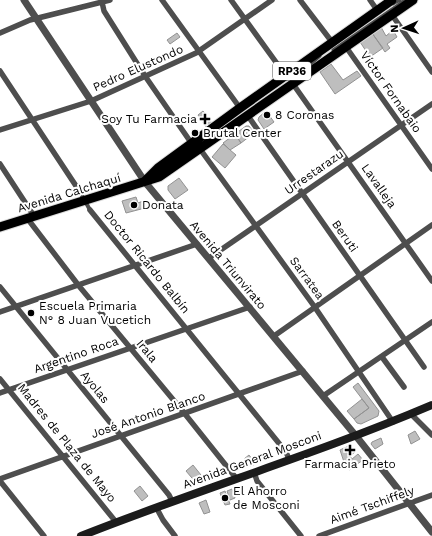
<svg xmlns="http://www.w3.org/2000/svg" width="432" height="536" font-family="'Work Sans',sans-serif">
<rect width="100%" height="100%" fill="#fff"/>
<path fill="#bebebe" stroke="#929292" d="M381 27 386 36 393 30 397 37 387 44 390 48 385 52 372 33Z
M177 33 180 37 170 44 167 40Z
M372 33 383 48 370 57 360 42Z
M331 64 343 80 357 71 361 76 335 94 320 72Z
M203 111 212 123 206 127 198 115Z
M266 111 274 122 264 129 258 120 259 117Z
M246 126H249L254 133 241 143 235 134Z
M235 134 241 143 230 150 223 143Z
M223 144 236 155 225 168 212 157Z
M179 178 188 190 175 199 168 190V186Z
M136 197 138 203 143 201 145 208 126 213 122 201Z
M358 383 379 411 378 416 361 424 357 423 354 419 369 408 353 387Z
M362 399 369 408 354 419 347 411Z
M415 431 420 439 411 444 408 435Z
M381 438 383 444 375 449 371 444 372 442Z
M350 446 356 451 350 456 344 448Z
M344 448 352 459 345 465 340 450Z
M358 454 363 460 349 470 345 465Z
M249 455 256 464 250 466 244 459Z
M193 465 205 480 197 484 186 471Z
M222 469 225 474 216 478 214 473Z
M140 486 148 496 142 501 134 491Z
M232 489 235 498 230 500 227 491Z
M225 491 230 504 225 505 220 493Z
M206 500 210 512 204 514 199 503Z"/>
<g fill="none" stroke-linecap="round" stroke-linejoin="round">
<defs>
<path id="primary" d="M145 181 158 168 240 108 392 0
M0 227 159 177 413 0"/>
</defs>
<use href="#primary" stroke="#dbdbdb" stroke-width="11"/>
<path stroke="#4e4e4e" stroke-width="3" d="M393 4 400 0
M333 50 405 0
M297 76 320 56"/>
<path stroke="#4e4e4e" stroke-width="4" d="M80 192 90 210"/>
<path stroke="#4e4e4e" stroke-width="5.5" d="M162 0 240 108
M231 0 286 76
M300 0 332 42
M370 0 377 10
M102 2 104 11 145 76 192 144
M392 15 432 72
M0 33 30 20 110 0
M346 47 432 169
M0 71 80 192
M293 84 432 281
M248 116 424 367
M0 130 91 101 196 53 272 0
M200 149 314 306 393 422
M0 164 34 216
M90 210 286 452 289 459
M27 218 79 286 185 414 236 478
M209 258 432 104
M0 287 169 495 172 501
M0 312 197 244
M274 336 432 225
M382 357 404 387
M0 379 116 522
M0 393 250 307
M323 396 432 322
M411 414 432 435
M254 472 257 481 301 536
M0 479 303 371
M0 481 44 536
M156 507 163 520 175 536
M319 536 432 495"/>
<path stroke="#4e4e4e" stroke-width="7" d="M24 0 145 182 356 436 432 532"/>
<path stroke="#1b1b1b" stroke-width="8" d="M81 536C197 490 317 454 432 405"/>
<use href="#primary" stroke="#000" stroke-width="9"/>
</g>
<g fill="#000" stroke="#fff" stroke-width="1.5">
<circle cx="267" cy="115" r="4"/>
<path d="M203 113h4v4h4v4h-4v4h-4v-4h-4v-4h4z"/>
<circle cx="195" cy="133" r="4"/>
<circle cx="134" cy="205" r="4"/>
<circle cx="31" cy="313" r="4"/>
<path d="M348 444h4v4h4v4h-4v4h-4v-4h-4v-4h4z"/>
<circle cx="225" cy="498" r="4"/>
</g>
<g text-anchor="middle" stroke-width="4" stroke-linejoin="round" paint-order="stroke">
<rect fill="#fff" stroke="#4c4c4c" stroke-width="1" x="273" y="62" width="38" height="18" rx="3"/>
<g font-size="11" font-weight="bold" fill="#000">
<text x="292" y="75">RP36</text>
</g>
<g font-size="12" fill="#000" stroke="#fff">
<text transform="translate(138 68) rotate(-24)" y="4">Pedro Elustondo</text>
<text transform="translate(391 92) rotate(55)" y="4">Víctor Fornabaio</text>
<text transform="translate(314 172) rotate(-35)" y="4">Urrestarazu</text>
<text transform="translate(379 186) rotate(55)" y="4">Lavalleja</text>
<text transform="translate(69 193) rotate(-17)" y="4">Avenida Calchaquí</text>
<text transform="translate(345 236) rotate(55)" y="4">Beruti</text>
<text transform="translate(147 262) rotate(51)" y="4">Doctor Ricardo Balbín</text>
<text transform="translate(228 265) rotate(50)" y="4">Avenida Triunvirato</text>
<text transform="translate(307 278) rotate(54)" y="4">Sarratea</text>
<text transform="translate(147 351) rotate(50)" y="4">Irala</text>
<text transform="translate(76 355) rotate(-19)" y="4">Argentino Roca</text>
<text transform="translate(95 387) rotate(51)" y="4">Ayolas</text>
<text transform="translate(148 415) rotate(-19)" y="4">José Antonio Blanco</text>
<text transform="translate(67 443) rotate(51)" y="4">Madres de Plaza de Mayo</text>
<text transform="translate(252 460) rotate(-20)" y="4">Avenida General Mosconi</text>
<text transform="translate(372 505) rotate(-20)" y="4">Aimé Tschiffely</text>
</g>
<g font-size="12" fill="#000" stroke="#fff" text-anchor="start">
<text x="275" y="119">8 Coronas</text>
<text x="197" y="123" text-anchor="end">Soy Tu Farmacia</text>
<text x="203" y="137">Brutal Center</text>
<text x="142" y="209">Donata</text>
<text x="39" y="310">Escuela Primaria<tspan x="39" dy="14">N° 8 Juan Vucetich</tspan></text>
<text x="350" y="468" text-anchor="middle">Farmacia Prieto</text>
<text x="233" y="495">El Ahorro<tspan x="233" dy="14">de Mosconi</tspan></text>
</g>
</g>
<g transform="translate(404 28) rotate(267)" stroke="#ffffff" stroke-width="3" paint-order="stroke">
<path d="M0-3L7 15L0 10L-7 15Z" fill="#000000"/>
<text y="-6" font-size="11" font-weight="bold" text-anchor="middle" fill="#000000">N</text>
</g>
</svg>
